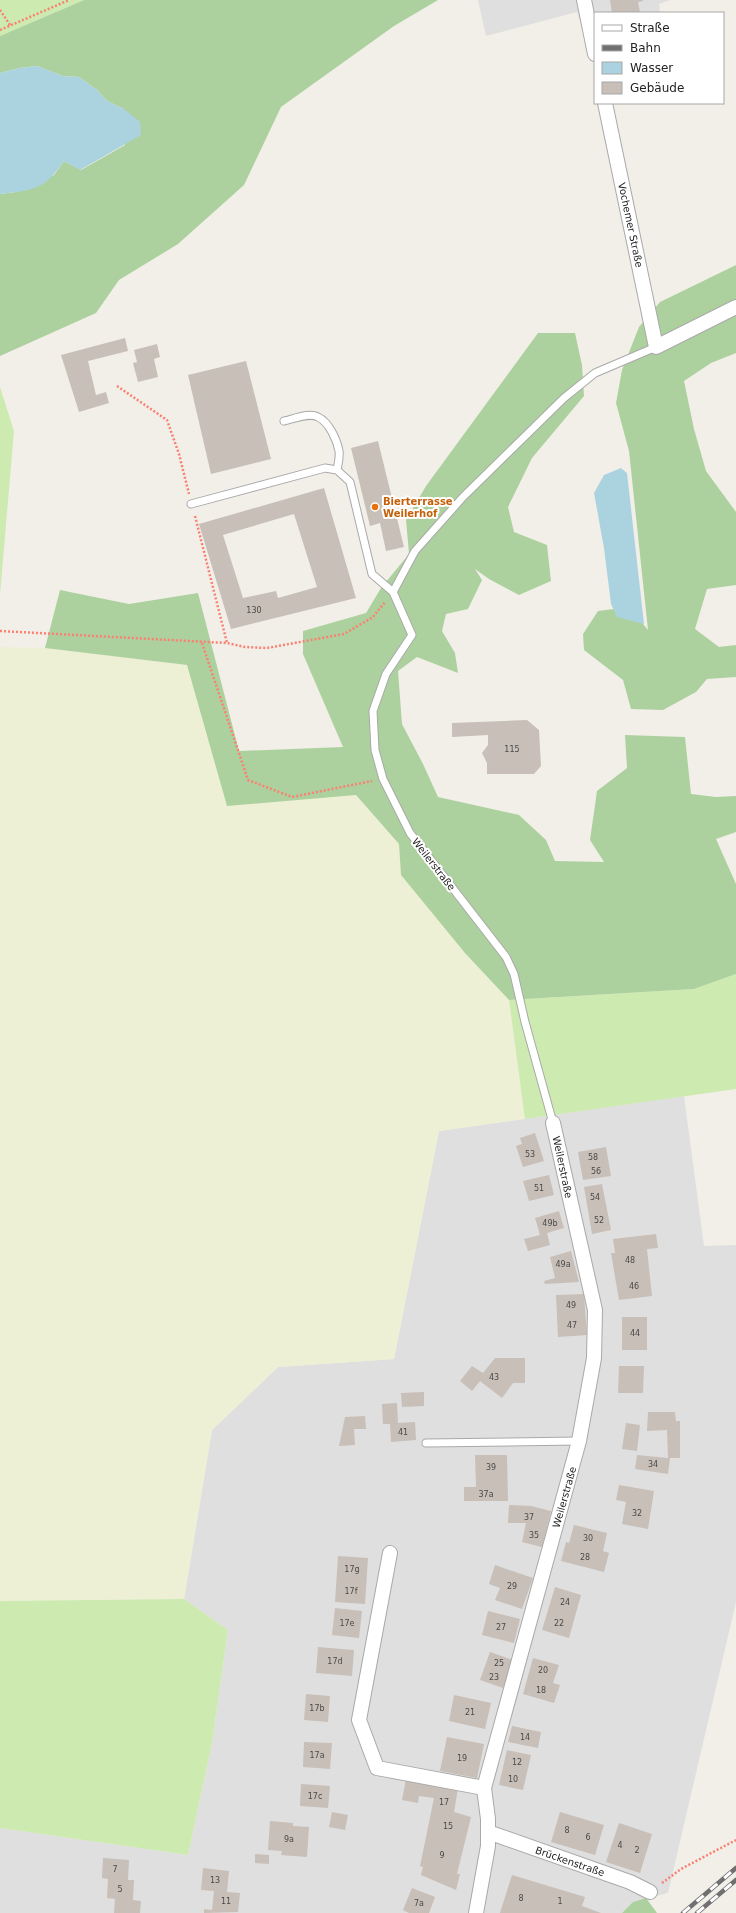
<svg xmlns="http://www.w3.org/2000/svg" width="736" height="1913" font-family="'DejaVu Sans',sans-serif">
<rect width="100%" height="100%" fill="#f2efe9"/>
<path fill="#e0dfdf" d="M478 0H670L659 4 660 13H595V27L582 29 577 12 486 36Z
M684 1096 704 1246 736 1245V1602L668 1893 634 1902 622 1913H0V1828L188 1855 212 1743 228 1630 184 1599 212 1430 278 1367 394 1359 439 1131Z"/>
<path fill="#eef0d5" d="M0 647 45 648 187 665 227 805 356 795 399 844 401 875 443 926 509 1000 525 1119 439 1131 394 1359 278 1367 212 1430 184 1599 0 1601Z"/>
<path fill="#cdebb0" d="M0 0H84L0 36Z
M0 387 14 431 0 595Z
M736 974V1089L525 1119 509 1000 694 989Z
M184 1599 228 1630 212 1743 188 1855 0 1828V1601Z"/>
<path fill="#add19e" d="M84 0H438L394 26 281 107 244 185 178 244 119 280 96 313 0 356V194L16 192 54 175 64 161 81 170 125 145 124 109 107 101 97 90 79 77 63 76 37 66 20 68 0 73V36Z
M736 265V353L711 363 684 381 694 429 706 471 736 512V585L707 589 695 629 719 647 736 645V677L707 679 696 692 663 710 631 709 623 680 584 650 583 634 598 611 629 607 648 630 629 451 616 403 622 370 639 327 660 302Z
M538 333H575L582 365 584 396 532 458 508 507 514 532 547 545 551 581 519 595 489 579 475 569 482 580 468 609 446 614 442 631 455 653 458 673 417 657 398 671 402 724 423 764 438 797 519 815 546 840 555 861 604 862 590 840 597 791 627 768 625 735 685 737 691 794 716 797 736 796V832L716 839 736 884V974L694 989 509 1000 465 953 401 875 399 844 356 795 227 806 187 665 45 648 60 590 129 604 198 593 239 751 343 747 303 654V631L366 613 381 588 409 554 406 520 426 486Z
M646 1898 657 1913H622L633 1902Z"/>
<path fill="#aad3df" d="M37 66 63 76 79 77 97 90 107 101 124 109 140 122 141 135 80 170 64 161C44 190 34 190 0 194V73L20 68Z
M621 468 627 473 644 624 617 617 611 604 604 548 594 493 604 475Z"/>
<path fill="#c7bfb8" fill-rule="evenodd" d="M610 0H643V1L638 2 640 12 612 13Z
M125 338 128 351 88 361 96 395 106 392 109 403 79 412 61 355Z
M157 344 160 357 154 359 158 377 138 382 133 363 137 362 134 350Z
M246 361 271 459 211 474 188 375Z
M378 441 404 547 386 551 380 523 370 526 351 448Z
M324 488 356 598 231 629 199 524ZM294 514 317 587 278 598 276 591 243 598 223 535Z
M527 720 539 730 541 766 534 774H487V763L482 753 488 745V735L452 737V723Z
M535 1133 544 1161 523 1167 516 1146 522 1144 520 1138Z
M606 1147 611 1176 583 1180 578 1152Z
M549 1175 554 1195 529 1201 523 1181Z
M602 1184 611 1230 592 1234 584 1187Z
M559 1211 564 1228 547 1233 550 1245 528 1251 524 1239 540 1235 535 1218Z
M656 1234 658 1248 647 1249 652 1296 619 1300 611 1253H615L613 1239Z
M571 1251 579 1282 545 1284 544 1281 555 1278 550 1257Z
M584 1294 587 1335 558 1337 556 1295Z
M622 1317H647V1350H622Z
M495 1358H525V1383H513L502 1398 480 1381 472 1391 460 1381 472 1366 483 1373Z
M619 1366H644L643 1393H618Z
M424 1392V1406L402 1407 401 1393Z
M397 1403 398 1423 415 1422 416 1440 391 1442 390 1424H383L382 1404Z
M648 1412H675L676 1421H680V1458H670L668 1474 635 1469 637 1455 668 1458 667 1430 647 1431Z
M365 1416 366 1429H354L355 1445 339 1446 345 1417Z
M626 1423 640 1425 637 1451 622 1449Z
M475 1455H507L508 1501H464V1487H476Z
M619 1485 654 1491 648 1529 622 1524 626 1502 616 1500Z
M509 1505 531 1506 551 1511 542 1547 522 1542 526 1523H508Z
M574 1525 607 1533 603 1551 609 1553 604 1572 561 1561 566 1542 569 1543Z
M338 1556 368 1558 365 1604 335 1602Z
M495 1565 533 1578 522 1609 495 1600 500 1588 489 1584Z
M555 1587 581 1595 569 1638 542 1630Z
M335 1608 362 1611 359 1638 332 1635Z
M488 1611 520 1619 514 1643 482 1635Z
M318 1647 354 1650 352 1676 316 1673Z
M490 1652 513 1660 503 1688 480 1680Z
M533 1658 559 1665 553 1683 560 1685 554 1703 523 1694Z
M306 1694 330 1696 328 1722 304 1720Z
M454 1695 491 1703 485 1729 449 1721Z
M512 1726 541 1732 538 1748 508 1742Z
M447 1737 484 1744 477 1778 440 1771Z
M304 1742 332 1743 330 1769 303 1767Z
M507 1750 531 1755 523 1790 499 1785Z
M406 1779 458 1788 454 1812 471 1817 457 1874H460L456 1890 421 1875 423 1867 420 1866 434 1798 419 1796 418 1803 402 1800Z
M301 1784 330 1786 328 1808 300 1806Z
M332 1812 348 1815 345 1830 329 1827Z
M560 1812 604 1825 595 1855 551 1842Z
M270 1821 293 1823V1826L309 1827 307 1857 281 1855 282 1851 268 1850Z
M619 1823 652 1834 640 1873 606 1862Z
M255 1854 269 1855V1864L255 1863Z
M103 1858 129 1860 128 1880H134L133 1900 141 1901 140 1913H114L115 1899 107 1898 108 1879 102 1878Z
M203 1868 229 1871 227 1892 240 1893 238 1912 204 1913V1909L212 1910 214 1891 201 1890Z
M512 1875 585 1897 582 1906 601 1913H500Z
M412 1888 435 1897 429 1913H409L403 1910Z"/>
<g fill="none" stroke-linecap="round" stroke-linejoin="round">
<defs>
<path id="service" d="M284 421C294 419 309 412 318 417 329 422 337 440 339 451 340 457 338 464 337 470
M191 504 325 468 337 470 350 482 372 574 393 592 412 635 386 674 373 711 375 750 383 779 410 833 506 957 514 974 525 1022 553 1123
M393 592 415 551 463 497 564 398 595 373 656 347
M426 1443 579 1441"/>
<path id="minor" d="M584 0 595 54
M605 103 656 347 736 307
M390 1553 359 1720 377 1768 484 1788
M488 1832 630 1882 650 1892
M476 1913 488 1846V1819L484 1788 579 1441 594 1358 595 1310 553 1123"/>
</defs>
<use href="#service" stroke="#a9a9a9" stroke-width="9"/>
<use href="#minor" stroke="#a9a9a9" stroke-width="16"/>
<path stroke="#fa8072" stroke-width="2.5" stroke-dasharray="2 2" stroke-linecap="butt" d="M0 10 10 25
M0 30 69 0
M117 386 167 420 179 454 189 494
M195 516 227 643
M0 631 227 643 245 647 267 648 344 634 373 617 385 602
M202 643 248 780 292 797 372 781
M662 1883 681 1869 736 1840"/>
<use href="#service" stroke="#fff" stroke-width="7"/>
<use href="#minor" stroke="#fff" stroke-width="14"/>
<defs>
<path id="rail" d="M683 1913 736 1868
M697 1913 736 1880"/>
</defs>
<use href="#rail" stroke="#707070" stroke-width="4.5"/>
<use href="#rail" stroke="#fff" stroke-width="3" stroke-dasharray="9" stroke-linecap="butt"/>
</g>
<circle fill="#e8710a" stroke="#fff" stroke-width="1.5" cx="375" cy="507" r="4"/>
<g text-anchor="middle" stroke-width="4" stroke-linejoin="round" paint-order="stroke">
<g font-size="8" fill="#4b4948">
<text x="254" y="613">130</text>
<text x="512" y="752">115</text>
<text x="530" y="1157">53</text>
<text x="593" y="1160">58</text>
<text x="596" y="1174">56</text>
<text x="539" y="1191">51</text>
<text x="595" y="1200">54</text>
<text x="599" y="1223">52</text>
<text x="550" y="1226">49b</text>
<text x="630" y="1263">48</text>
<text x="563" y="1267">49a</text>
<text x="634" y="1289">46</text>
<text x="571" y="1308">49</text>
<text x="572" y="1328">47</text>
<text x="635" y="1336">44</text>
<text x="494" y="1380">43</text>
<text x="403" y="1435">41</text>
<text x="653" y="1467">34</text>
<text x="491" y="1470">39</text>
<text x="486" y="1497">37a</text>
<text x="637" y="1516">32</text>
<text x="529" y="1520">37</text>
<text x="534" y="1538">35</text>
<text x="588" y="1541">30</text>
<text x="585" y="1560">28</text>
<text x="352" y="1572">17g</text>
<text x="512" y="1589">29</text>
<text x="351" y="1594">17f</text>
<text x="565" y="1605">24</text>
<text x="347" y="1626">17e</text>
<text x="559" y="1626">22</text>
<text x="501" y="1630">27</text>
<text x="335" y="1664">17d</text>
<text x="499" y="1666">25</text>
<text x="543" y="1673">20</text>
<text x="494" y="1680">23</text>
<text x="541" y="1693">18</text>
<text x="317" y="1711">17b</text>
<text x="470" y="1715">21</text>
<text x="525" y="1740">14</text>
<text x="317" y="1758">17a</text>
<text x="462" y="1761">19</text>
<text x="517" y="1765">12</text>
<text x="513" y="1782">10</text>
<text x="315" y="1799">17c</text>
<text x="444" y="1805">17</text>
<text x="448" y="1829">15</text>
<text x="567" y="1833">8</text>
<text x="588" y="1840">6</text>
<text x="289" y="1842">9a</text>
<text x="620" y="1848">4</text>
<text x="637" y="1853">2</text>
<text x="442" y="1858">9</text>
<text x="115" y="1872">7</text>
<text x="215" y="1883">13</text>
<text x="120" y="1892">5</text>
<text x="521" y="1901">8</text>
<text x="226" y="1904">11</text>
<text x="560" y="1904">1</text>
<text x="419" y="1906">7a</text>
</g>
<g font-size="10" fill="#222" stroke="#fff">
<text transform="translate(631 225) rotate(78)" y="4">Vochemer Straße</text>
<text transform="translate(434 864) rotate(52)" y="4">Weilerstraße</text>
<text transform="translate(563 1167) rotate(78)" y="4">Weilerstraße</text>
<text transform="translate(564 1497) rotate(-74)" y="4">Weilerstraße</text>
<text transform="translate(570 1861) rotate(19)" y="4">Brückenstraße</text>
</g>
<g font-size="10" font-weight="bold" fill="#c56008" stroke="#fff" text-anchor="start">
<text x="383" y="505">Bierterrasse<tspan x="383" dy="12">Weilerhof</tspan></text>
</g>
</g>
<rect x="594" y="12" width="130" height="92" fill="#ffffff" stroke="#a7a7a7"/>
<rect x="602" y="25" width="20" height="6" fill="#ffffff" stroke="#a7a7a7"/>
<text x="630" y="32" font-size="12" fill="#222222">Straße</text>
<rect x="602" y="45" width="20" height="6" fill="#707070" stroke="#a7a7a7"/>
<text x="630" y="52" font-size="12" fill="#222222">Bahn</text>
<rect x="602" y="62" width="20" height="12" fill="#aad3df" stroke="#a7a7a7"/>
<text x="630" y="72" font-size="12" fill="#222222">Wasser</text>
<rect x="602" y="82" width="20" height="12" fill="#c7bfb8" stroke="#a7a7a7"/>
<text x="630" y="92" font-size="12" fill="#222222">Gebäude</text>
</svg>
